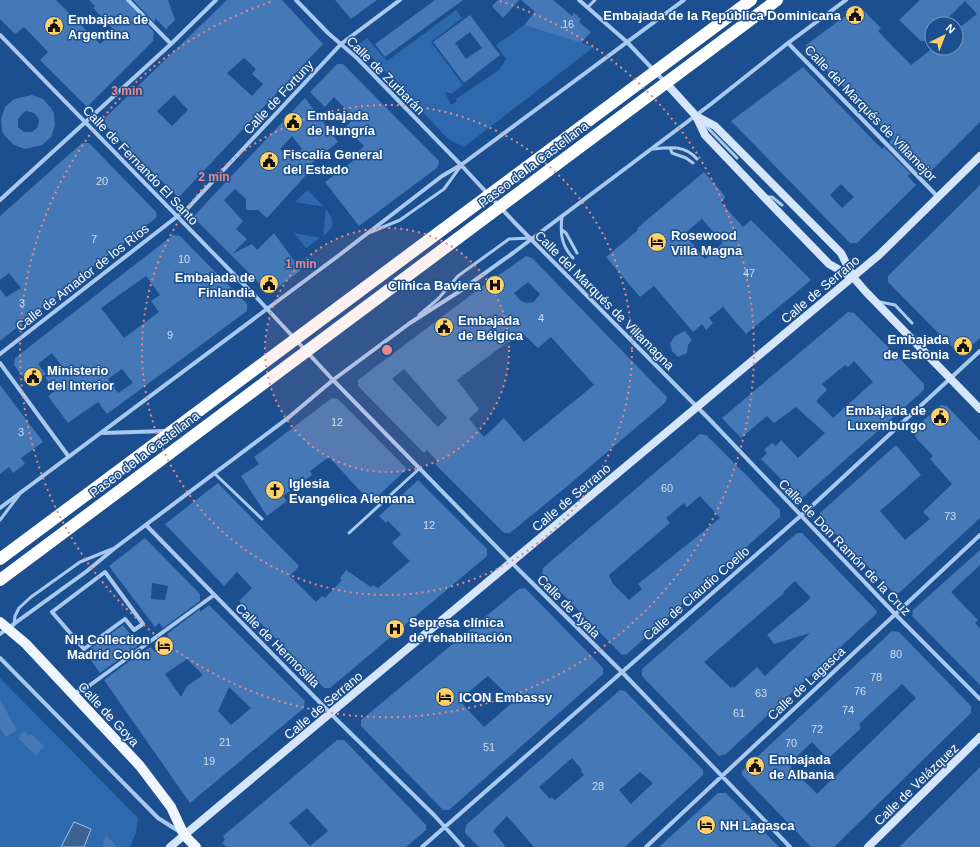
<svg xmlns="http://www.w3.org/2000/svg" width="980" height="847" font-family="Arial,sans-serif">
<rect width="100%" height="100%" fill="#1b4f8f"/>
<path fill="#2e69ad" d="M456 10 462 18 431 42 463 85 452 94 445 92 451 105 457 101 456 99 499 70 506 59 496 45 524 25 594 47 464 147 448 139 359 44 367 38 387 61Z
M309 191 324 207 295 202 305 192Z
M326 209C335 221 335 227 323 236Z
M294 233 320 238 306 248Z
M0 678 138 818 136 833 130 847H0Z"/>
<path fill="#3c6290" stroke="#9cc4f0" d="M74 822 91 829 84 847H61Z"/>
<path fill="#4478b7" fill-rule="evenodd" d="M0 0H56L100 44 115 31 93 8 95 6 89 0H125L154 32 153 41 87 107 40 60 48 52 24 27 15 34 0 19Z
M133 0H168L175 20 166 29 155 18V23Z
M227 0H282L323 44 180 196H177L105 125V118ZM244 58 256 69 252 74 263 84 252 96 227 73ZM174 95 188 110 172 126 157 111Z
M335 0H377L351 19Z
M435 0H463L385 57 375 44Z
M498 0H519L503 18 492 6Z
M521 0H553L572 16 574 13 581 19 579 22 591 32 581 43 524 25 535 12Z
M920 0H980V122L930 172 920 173 889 142 893 138 806 49V45L859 6 881 28 878 31 911 65 933 48H956V30L977 14 965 1 942 24H932V34L924 41H921L899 20Z
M470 15 500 55 464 83 433 42ZM470 32 482 48 466 59 455 43Z
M337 64H343L439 161 438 167 359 226 325 182 353 161 351 159 364 146 345 128 354 118 334 97 325 107 310 92Z
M803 67 873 140 882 149 884 147 911 174 907 175 916 185 857 243H850L731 121ZM841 184 854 197 842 208 830 195Z
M32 95 43 99 51 108 54 113 55 125 51 137 42 145 25 149 14 145 5 136 2 131 1 119 5 107 14 99ZM26 111 34 113 39 119 38 127 32 132H24L18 127V119L23 113Z
M305 98 338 142 303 170 307 174 267 218 258 210H246V199L235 189 224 200 243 221 236 229 247 239 232 254 252 244 257 250 274 233 301 270 273 291 268 292 193 217ZM292 136 302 149 292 160 280 149Z
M82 143H89L156 212 157 217 0 341V289L6 297 21 288 9 273 0 280V216Z
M704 172 725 196V198L721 202 743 227 751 220 811 280 746 334 723 307 709 318 713 323 706 330 702 324 693 332 654 286 640 297 606 257 638 230 637 229 642 224ZM702 219 723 243 705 259 684 234Z
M980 185V338L961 356 888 282V276Z
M173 235 180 236 247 304V311L107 414 98 402 68 423 48 396 55 391 45 377 67 373 52 353 38 364 46 374 30 386 14 365 15 358ZM146 276 160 295 151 301 159 312 124 338 101 308ZM122 369 133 383 118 393 108 379Z
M526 256 532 258 667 397 666 402 565 488 510 533H504L435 464 437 461 427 450 424 453 358 386V380L479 289ZM528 282 540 294 534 302 527 303 521 301 514 293ZM521 332 538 348 551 337 594 385 524 442 504 418 484 437 469 419 479 409 457 380ZM404 369 447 418 438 427 392 379Z
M848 312 854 313 901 360 924 384V390L801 499 761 459 767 453 764 450 772 443 776 446 781 440 798 458 825 433 796 407 774 423 767 416 741 438 722 418ZM854 361 873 382 833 418 816 401 827 390 822 384 845 365 848 367Z
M685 331 692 340 688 345 687 353 678 357 672 351 670 343 675 336Z
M0 385 43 442 21 458 25 464 13 473 9 467 0 474Z
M332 398 338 399 407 469 368 505 360 497 363 494 329 457 310 471 312 475 305 480 303 476 288 487 290 491 283 496 287 501 267 516 241 476 259 464 254 457Z
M941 405 947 406 980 441V518L899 593H894L820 518V513L896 445 921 475 880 511 905 540 930 519 923 512 952 484 930 459 933 456 917 439 913 431 915 428Z
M700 434 706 435 753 482 780 510V517L627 654 622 655 542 573 543 568ZM700 496 720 518 638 584 642 589 629 600 613 584 609 575 670 523 666 518 684 503 687 507Z
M418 480 487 549V556L330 688H324L239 601 252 588 237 572 224 586 165 524 218 483 299 566 290 576 316 602 322 596 325 598 342 580 340 578 346 570 371 587 373 585 378 588 410 561 392 543 401 534 388 521 386 523 379 516Z
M797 533H802L876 610 877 613 726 754 719 756 642 676V669ZM795 581 811 598 767 635 774 644 810 633 765 676 757 667 734 688 733 686 731 688 704 662 784 593 783 592Z
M145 538 200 594V601L163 628 159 623 155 627 109 566ZM152 583 168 586 165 600 151 599Z
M980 550V565L951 592 978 620 975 623 980 628V685L912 616 913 610Z
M525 588 603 668V674L449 810H443L361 726V720L519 589ZM488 676 514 701 484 727 459 700Z
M209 605 305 701 304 708 190 803 104 680 143 651 151 647 155 652 164 646 171 640 167 634 200 609V612ZM187 659 203 675 187 686 181 697 165 674ZM229 687 251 708 231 725 218 711Z
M123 625 139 645 100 673 85 652Z
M892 631 899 632 971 706V713L834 847H811L742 775V771ZM902 684 916 698 817 794 793 770 789 764 812 742 828 759 861 728 859 724Z
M620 690 625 691 703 770V775L625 847H534L507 816 493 831 506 847H479L465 833 466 825ZM572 758 582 770 581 771 584 775 555 800 551 797 550 799 539 787ZM640 772 653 783 631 804 619 790Z
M0 700 17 730 6 737 0 728Z
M24 731 29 736 31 734 44 746 36 756 18 738Z
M337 740H344L426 825V830L406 847H227L222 843 225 840 223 836ZM307 808 328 831 310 846 289 823Z
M980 767V847H899L946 801Z
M718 793H726L779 847H659Z
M106 835 117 847H102Z"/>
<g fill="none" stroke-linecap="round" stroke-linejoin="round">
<path stroke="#a9c9ee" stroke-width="3" d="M588 7 595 0
M702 122 737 158
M670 148 672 153 686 158 693 163
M653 149C670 147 685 145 697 159
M766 197H772L782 205
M562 216C560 233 561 245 573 258
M562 230 566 233 577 253
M371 232 400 220 444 189 460 167
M880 302 895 305 912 323
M419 315 438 299 458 276 509 239 531 238
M214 473 262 519
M0 520 19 495
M349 533 420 468
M14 625 15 616 19 608 31 597 80 562 112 549"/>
<path stroke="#a9c9ee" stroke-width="4" d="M128 0 171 44
M296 0 328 33 357 58 461 165 514 222 711 421 895 614 980 699
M579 0 627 42 664 81
M0 35 257 298 333 380 520 571 621 671 790 847
M788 43 938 197
M0 200 171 44 216 0
M0 354 188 208 341 44 400 0
M0 363 69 457
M103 433 166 431
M0 508 338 256 442 176 461 165 684 0
M146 525 339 722 434 815 463 847
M105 572 143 624 134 630 125 619 84 649 52 612Z
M0 634 87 571 115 548 288 418 333 380 410 323 460 291 513 253 711 104 788 43 846 0
M0 658 158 818 180 832
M74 693 86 688 214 595
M422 847 813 505 980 351
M646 847 980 535"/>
<path stroke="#d6e6fa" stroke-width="8" d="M666 83 696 116 705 135 764 197 829 264 852 277
M696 116 715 126 841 253 853 277 866 292 980 409
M170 847 879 255 980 156
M868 847 980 737"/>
<path stroke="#f0f6ff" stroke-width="10" d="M0 622 26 644 140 766 171 807 184 835 196 847"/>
<path stroke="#fff" stroke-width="12" d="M0 559 751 0
M0 580 777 0"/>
</g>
<circle cx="387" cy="350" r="122" fill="#e88989" fill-opacity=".12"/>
<g fill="none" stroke="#e88989" stroke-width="2" stroke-dasharray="2 4">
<circle cx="387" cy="350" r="122"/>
<circle cx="387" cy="350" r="245"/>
<path d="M500 1A367 367 0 1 1 274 1"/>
</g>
<defs>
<symbol id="civic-disc" viewBox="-11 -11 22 22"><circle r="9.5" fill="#ffd166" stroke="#1b4f8f"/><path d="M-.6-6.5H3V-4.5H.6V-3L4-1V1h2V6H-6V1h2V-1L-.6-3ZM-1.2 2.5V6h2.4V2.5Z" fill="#111"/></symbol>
<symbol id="hotel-disc" viewBox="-11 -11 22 22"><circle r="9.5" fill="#ffd166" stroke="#1b4f8f"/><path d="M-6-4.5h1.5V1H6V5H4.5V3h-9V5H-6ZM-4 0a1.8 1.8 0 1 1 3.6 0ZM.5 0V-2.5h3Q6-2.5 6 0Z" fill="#111"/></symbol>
<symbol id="hospital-disc" viewBox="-11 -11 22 22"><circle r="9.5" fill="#ffd166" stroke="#1b4f8f"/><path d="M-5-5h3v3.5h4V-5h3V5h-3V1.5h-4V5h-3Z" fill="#111"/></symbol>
<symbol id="church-disc" viewBox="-11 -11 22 22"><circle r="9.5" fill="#ffd166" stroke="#1b4f8f"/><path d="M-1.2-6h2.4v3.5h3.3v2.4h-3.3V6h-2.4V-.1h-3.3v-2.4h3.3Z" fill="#111"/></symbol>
</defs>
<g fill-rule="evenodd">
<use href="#civic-disc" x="844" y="4" width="22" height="22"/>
<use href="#civic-disc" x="43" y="15" width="22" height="22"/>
<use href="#civic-disc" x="282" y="111" width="22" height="22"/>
<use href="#civic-disc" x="258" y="150" width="22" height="22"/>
<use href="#hotel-disc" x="646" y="231" width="22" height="22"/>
<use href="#civic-disc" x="258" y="273" width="22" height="22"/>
<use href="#hospital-disc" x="484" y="274" width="22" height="22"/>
<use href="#civic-disc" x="433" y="316" width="22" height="22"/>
<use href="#civic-disc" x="952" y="335" width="22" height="22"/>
<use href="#civic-disc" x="22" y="366" width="22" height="22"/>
<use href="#civic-disc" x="929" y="406" width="22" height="22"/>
<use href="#church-disc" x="264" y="479" width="22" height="22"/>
<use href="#hospital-disc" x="384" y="618" width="22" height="22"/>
<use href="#hotel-disc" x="153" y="635" width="22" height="22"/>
<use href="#hotel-disc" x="434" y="686" width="22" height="22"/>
<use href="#civic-disc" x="744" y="755" width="22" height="22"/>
<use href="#hotel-disc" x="695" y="814" width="22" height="22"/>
</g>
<g text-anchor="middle" stroke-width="3" stroke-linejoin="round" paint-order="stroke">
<g font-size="11" fill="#d0dded">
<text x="568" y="28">16</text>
<text x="102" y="185">20</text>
<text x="94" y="243">7</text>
<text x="184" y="263">10</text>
<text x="749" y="277">47</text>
<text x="22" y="307">3</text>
<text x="541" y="322">4</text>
<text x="170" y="339">9</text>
<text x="337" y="426">12</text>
<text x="21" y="436">3</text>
<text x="667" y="492">60</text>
<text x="950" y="520">73</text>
<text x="429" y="529">12</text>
<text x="896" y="658">80</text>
<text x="876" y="681">78</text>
<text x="860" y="695">76</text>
<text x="761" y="697">63</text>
<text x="848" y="714">74</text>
<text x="739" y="717">61</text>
<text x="817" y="733">72</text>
<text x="225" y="746">21</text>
<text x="791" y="747">70</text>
<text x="489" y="751">51</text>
<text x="209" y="765">19</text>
<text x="598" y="790">28</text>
</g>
<g font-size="13" font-weight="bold" fill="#fff" stroke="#1b4f8f" text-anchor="start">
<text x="841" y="20" text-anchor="end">Embajada de la República Dominicana</text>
<text x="68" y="24">Embajada de<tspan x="68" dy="15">Argentina</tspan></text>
<text x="307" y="120">Embajada<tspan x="307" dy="15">de Hungría</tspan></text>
<text x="283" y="159">Fiscalía General<tspan x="283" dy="15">del Estado</tspan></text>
<text x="671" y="240">Rosewood<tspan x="671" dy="15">Villa Magna</tspan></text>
<text x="255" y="282" text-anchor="end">Embajada de<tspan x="255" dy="15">Finlandia</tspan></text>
<text x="481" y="290" text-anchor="end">Clínica Baviera</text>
<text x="458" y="325">Embajada<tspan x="458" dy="15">de Bélgica</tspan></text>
<text x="949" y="344" text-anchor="end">Embajada<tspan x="949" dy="15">de Estonia</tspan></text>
<text x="47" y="375">Ministerio<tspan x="47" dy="15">del Interior</tspan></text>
<text x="926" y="415" text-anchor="end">Embajada de<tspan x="926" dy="15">Luxemburgo</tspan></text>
<text x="289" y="488">Iglesia<tspan x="289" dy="15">Evangélica Alemana</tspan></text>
<text x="409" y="627">Sepresa clínica<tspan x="409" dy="15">de rehabilitación</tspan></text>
<text x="150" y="644" text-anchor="end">NH Collection<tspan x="150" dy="15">Madrid Colón</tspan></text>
<text x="459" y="702">ICON Embassy</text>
<text x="769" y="764">Embajada<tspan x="769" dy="15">de Albania</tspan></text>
<text x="720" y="830">NH Lagasca</text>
</g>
<g font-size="13" fill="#fff" stroke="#1b4f8f">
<text transform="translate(386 75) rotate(45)" y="5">Calle de Zurbarán</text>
<text transform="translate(278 97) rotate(-47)" y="5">Calle de Fortuny</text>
<text transform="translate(871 113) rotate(46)" y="5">Calle del Marqués de Villamejor</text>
<text transform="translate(533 164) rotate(-37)" y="5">Paseo de la Castellana</text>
<text transform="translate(141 165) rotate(46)" y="5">Calle de Fernando El Santo</text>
<text transform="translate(82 277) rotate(-38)" y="5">Calle de Amador de los Ríos</text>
<text transform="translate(820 289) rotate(-40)" y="5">Calle de Serrano</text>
<text transform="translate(605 300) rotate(45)" y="5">Calle del Marqués de Villamagna</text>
<text transform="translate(144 454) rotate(-37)" y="5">Paseo de la Castellana</text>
<text transform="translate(571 497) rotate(-40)" y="5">Calle de Serrano</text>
<text transform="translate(845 547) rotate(46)" y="5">Calle de Don Ramón de la Cruz</text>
<text transform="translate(696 593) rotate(-41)" y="5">Calle de Claudio Coello</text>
<text transform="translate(569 606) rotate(45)" y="5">Calle de Ayala</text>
<text transform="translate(278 645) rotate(45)" y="5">Calle de Hermosilla</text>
<text transform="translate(806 683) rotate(-43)" y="5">Calle de Lagasca</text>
<text transform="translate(323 705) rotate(-40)" y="5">Calle de Serrano</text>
<text transform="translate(109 714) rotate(47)" y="5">Calle de Goya</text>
<text transform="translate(916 784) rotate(-44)" y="5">Calle de Velázquez</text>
</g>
</g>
<circle cx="387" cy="350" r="6" fill="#e88989" stroke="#1b4f8f" stroke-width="2"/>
<g font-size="12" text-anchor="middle" font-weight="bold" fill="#e88989" stroke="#1b4f8f" stroke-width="3" stroke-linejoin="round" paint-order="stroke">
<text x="127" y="95">3 min</text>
<text x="214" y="181">2 min</text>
<text x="301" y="268">1 min</text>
</g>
<g transform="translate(944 36) rotate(42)"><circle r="19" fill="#1b4f8f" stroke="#7695bc"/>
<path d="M0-3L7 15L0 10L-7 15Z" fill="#ffd166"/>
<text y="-6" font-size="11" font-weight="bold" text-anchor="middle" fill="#ffffff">N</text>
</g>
</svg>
